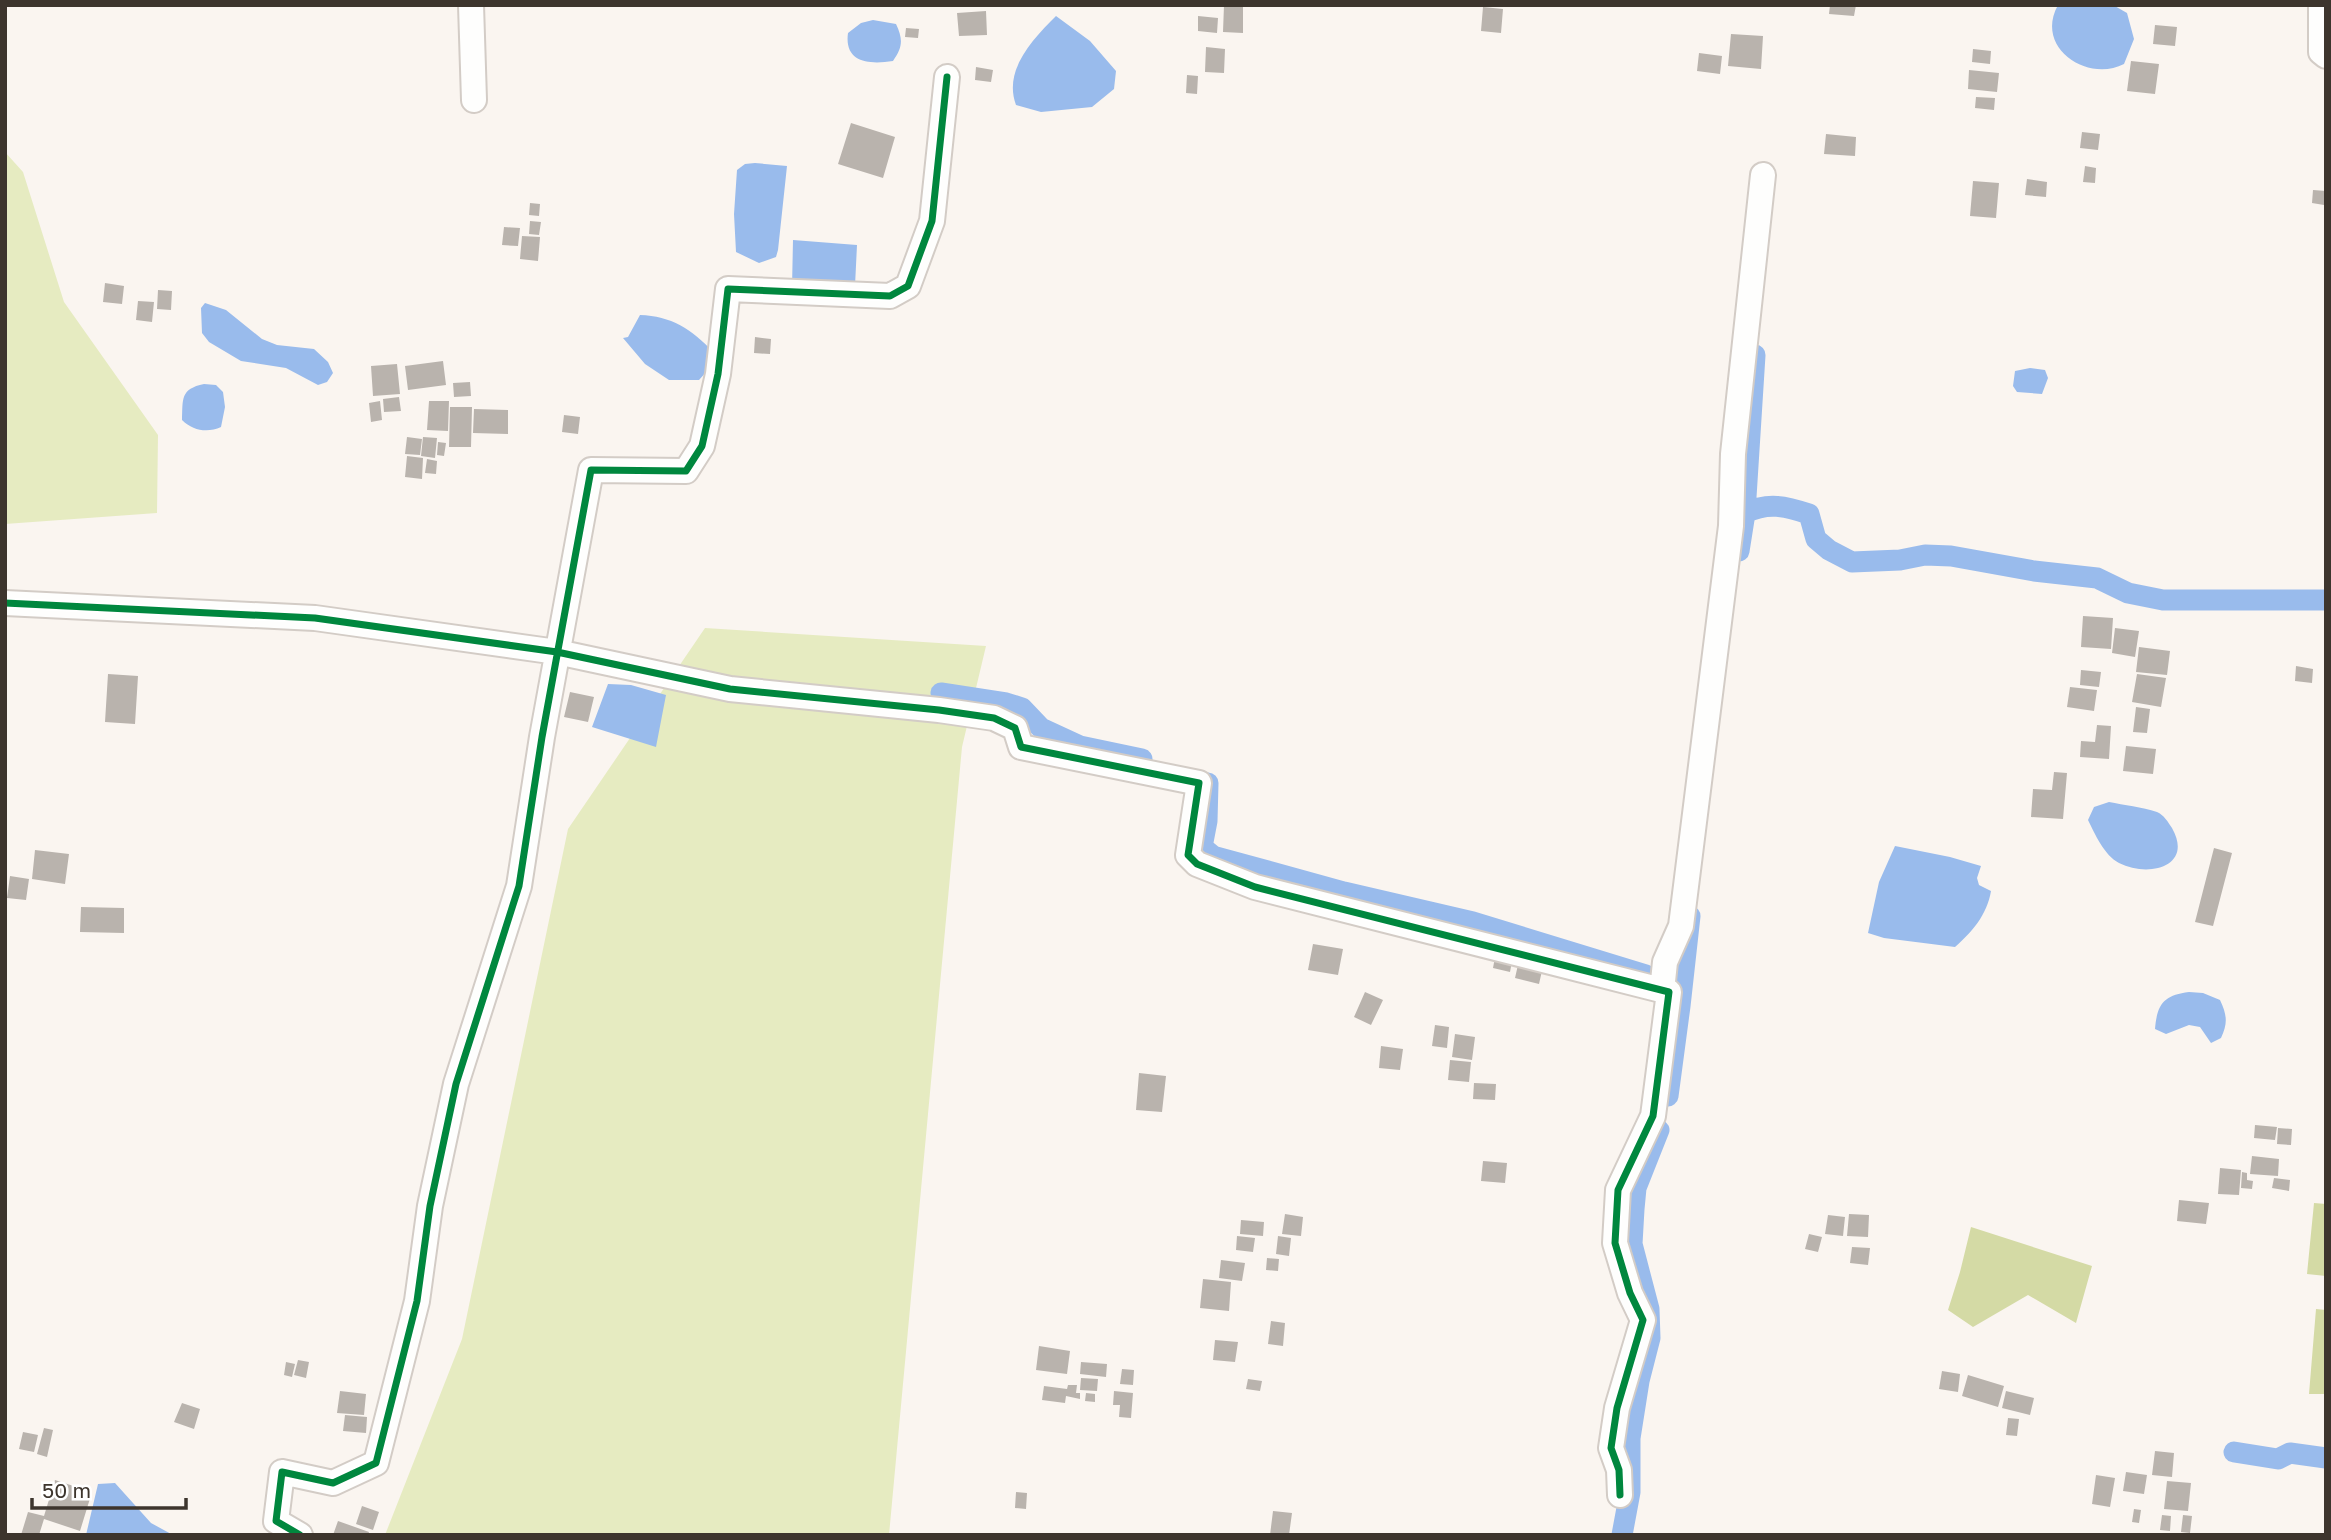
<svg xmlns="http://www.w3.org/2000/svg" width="2331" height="1540" font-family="'Golos Text',sans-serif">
<rect width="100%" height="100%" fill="#faf5f0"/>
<path fill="#e6ebc1" d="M5 152 23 172 64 302 158 435 157 513 5 524Z
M705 628 986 646 962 747 889 1535H385L462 1339 568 829Z"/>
<path fill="#d4daa5" d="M2314 1203 2326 1204V1276L2307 1274Z
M1971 1227 2092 1266 2076 1323 2028 1295 1973 1327 1948 1310 1960 1272Z
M2316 1309 2326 1310V1394H2309Z"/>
<path fill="#99bbec" d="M2058 5H2113L2127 13 2134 39 2124 64C2088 83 2034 48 2058 5Z
M1056 16 1090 41 1116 71 1114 89 1092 107 1041 112 1016 105C1003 70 1033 39 1056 16Z
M873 20 896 24C903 39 903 47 893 61 868 65 844 62 848 33L861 23Z
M755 163 787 166 778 250 776 257 759 263 736 252 734 214 737 170 745 164Z
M793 240 857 245 855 286 792 288Z
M205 303 226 310 262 339 277 345 314 349 328 362 333 373 327 382 318 385 286 368 241 361 209 342 202 333 201 308Z
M640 315C671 316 692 329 713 352L708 370 699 380H669L645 364 623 338 628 337Z
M2030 368 2045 370 2048 378 2042 394 2017 392 2013 386 2015 371Z
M204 384 216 385 223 392 225 407 221 427C208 433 193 431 182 420 183 399 180 389 204 384Z
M608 684 631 685 666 695 656 747 592 727Z
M2109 802C2124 805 2142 807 2157 812 2164 815 2168 822 2172 828 2194 867 2148 878 2119 863 2104 855 2095 834 2088 820L2094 807Z
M1895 846 1950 857 1981 866 1977 878 1979 885 1991 891C1987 915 1972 932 1955 947L1884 938 1868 933 1879 882Z
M2189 992 2203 993 2220 1000C2227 1015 2228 1023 2221 1038L2211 1043 2200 1027 2189 1025 2166 1034 2155 1029C2157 1004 2164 995 2189 992Z
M115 1483 151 1523 173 1535H86L98 1484Z"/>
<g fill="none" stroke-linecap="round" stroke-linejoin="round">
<path stroke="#99bbec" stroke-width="21" d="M1745 513 1755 355
M1739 551 1745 513C1768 502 1785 506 1809 514L1816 539 1829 550 1852 562 1900 560 1925 555 1951 556 2034 571 2097 578 2128 593 2163 600H2326
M941 693 1006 703 1022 708 1041 728 1080 746 1142 759
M1208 783 1207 821 1202 847 1213 856 1344 892 1473 922 1646 975
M1668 1096 1680 1006 1690 916
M2234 1452 2278 1459 2290 1453 2326 1458
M1622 1535 1630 1492V1438L1639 1381 1650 1338 1649 1309 1632 1244 1634 1209 1636 1188 1659 1130"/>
</g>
<path fill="#b9b3ad" d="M1224 5H1243V33L1223 32Z
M1830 5H1856L1854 16 1829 14Z
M1483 7 1503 9 1501 33 1481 31Z
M986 11 987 35 959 36 957 13Z
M1198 16 1218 18 1217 33 1198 31Z
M2155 25 2177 27 2175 46 2153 44Z
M906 28 919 29 918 38 905 37Z
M1731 34 1763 36 1761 69 1728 66Z
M1206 47 1225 49 1224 73 1205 72Z
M1973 49 1991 51 1990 64 1972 62Z
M1699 53 1722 56 1720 74 1697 71Z
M2131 61 2159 64 2155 94 2127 91Z
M976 67 993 70 991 82 975 80Z
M1969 70 1999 73 1997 92 1968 89Z
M1187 75 1198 76 1197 94 1186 93Z
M1976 97 1995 98 1994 110 1975 108Z
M851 123 895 137 883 178 838 164Z
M2082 132 2100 134 2098 150 2080 148Z
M1826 134 1856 137 1855 156 1824 154Z
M2085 166 2096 168 2095 183 2083 182Z
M2027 179 2047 182 2046 197 2025 195Z
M1973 181 1999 183 1996 218 1970 216Z
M2313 190 2326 191 2324 205 2312 203Z
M530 203 540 204 539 216 529 215Z
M530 221 541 222 539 235 529 234Z
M504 227 520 228 518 246 502 245Z
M522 236 540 237 538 261 520 259Z
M105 283 124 286 122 304 103 302Z
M158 290 172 291 171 310 157 309Z
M138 301 154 302 152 322 136 320Z
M755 337 771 339 770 354 754 353Z
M443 361 446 385 408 390 405 366Z
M397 364 400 394 373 396 371 366Z
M470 382 471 396 454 397 453 383Z
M399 397 401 411 384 412 383 399Z
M380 401 382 420 371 422 369 403Z
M429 401H449L448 431 427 430Z
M450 407H472L471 447H449Z
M474 409 508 410V434L473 433Z
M564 415 580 417 578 434 562 432Z
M407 437 422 439 420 455 405 454Z
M423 437 437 438 435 458 421 456Z
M438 442 446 443 444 456 437 455Z
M407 456 423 458 422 479 405 477Z
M427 459 437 461 436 474 425 473Z
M2083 616 2113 618 2111 649 2081 647Z
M2115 628 2139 631 2135 657 2112 653Z
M2139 647 2170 651 2167 675 2136 672Z
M2296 666 2313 669 2312 683 2295 681Z
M2081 670 2101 672 2099 687 2080 685Z
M108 674 138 676 135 724 105 722Z
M2137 674 2166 678 2161 707 2132 702Z
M2070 687 2097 690 2094 711 2067 707Z
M570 692 594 697 588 722 564 717Z
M2136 707 2150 709 2147 733 2133 732Z
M2097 725 2111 726 2109 759 2080 757 2081 741 2095 742Z
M2126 746 2156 749 2153 774 2123 771Z
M2054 772 2067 773 2063 819 2031 817 2033 789 2052 790Z
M2214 848 2232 853 2213 926 2195 922Z
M35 850 69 854 65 884 32 879Z
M10 876 29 879 26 900 7 898Z
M81 907 124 908V933L80 932Z
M1313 944 1343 949 1338 975 1308 970Z
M1496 952 1513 956 1510 972 1493 968Z
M1520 956 1544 962 1539 984 1515 978Z
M1365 992 1383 1000 1371 1025 1354 1017Z
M1435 1025 1449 1027 1447 1048 1432 1046Z
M1455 1034 1475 1037 1472 1060 1452 1057Z
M1381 1046 1403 1049 1400 1070 1379 1068Z
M1450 1060 1471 1062 1469 1082 1448 1080Z
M1139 1073 1166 1076 1162 1112 1136 1110Z
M1474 1083 1496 1084 1495 1100 1473 1099Z
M2255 1125 2277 1127 2275 1140 2254 1138Z
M2278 1128 2292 1129 2291 1145 2277 1144Z
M2252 1156 2279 1159 2278 1176 2250 1174Z
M1483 1161 1507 1163 1505 1183 1481 1181Z
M2220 1168 2241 1170 2239 1195 2218 1194Z
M2242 1172 2247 1173V1180L2253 1181 2252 1189 2241 1188Z
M2274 1178 2290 1180 2289 1191 2272 1188Z
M2179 1200 2209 1203 2206 1224 2177 1221Z
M1285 1214 1303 1217 1301 1236 1282 1234Z
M1849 1214 1869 1215 1868 1237 1847 1236Z
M1828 1215 1845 1217 1843 1236 1825 1234Z
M1241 1220 1264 1222 1263 1236 1240 1234Z
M1809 1234 1822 1237 1818 1252 1805 1249Z
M1237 1236 1255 1238 1253 1252 1236 1250Z
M1278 1236 1291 1238 1289 1256 1276 1254Z
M1852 1247 1870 1248 1868 1265 1850 1263Z
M1267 1258 1279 1259 1278 1271 1266 1270Z
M1221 1260 1245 1263 1242 1281 1219 1278Z
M1203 1279 1231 1282 1229 1311 1200 1308Z
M1271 1321 1285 1323 1283 1346 1268 1344Z
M1215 1340 1238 1342 1235 1362 1213 1360Z
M1039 1346 1070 1351 1067 1374 1036 1370Z
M298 1360 309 1362 306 1378 294 1375Z
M286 1362 295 1364 292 1377 284 1375Z
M1081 1362 1107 1364 1106 1377 1080 1374Z
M1122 1369 1134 1370 1133 1385 1120 1384Z
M1942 1371 1960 1374 1958 1392 1939 1389Z
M1968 1375 2004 1386 1998 1407 1962 1396Z
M1081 1378 1098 1379 1097 1391 1080 1390Z
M1248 1379 1262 1381 1260 1391 1246 1389Z
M1068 1385H1077L1076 1393H1080V1399L1066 1396 1065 1403 1042 1400 1044 1386 1067 1389Z
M340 1391 366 1394 364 1415 337 1413Z
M1114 1391 1133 1393 1131 1418 1119 1417 1120 1405H1113Z
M2006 1391 2034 1398 2030 1415 2002 1408Z
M1086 1393 1095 1394V1402L1085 1401Z
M182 1403 200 1409 194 1429 174 1422Z
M345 1415 367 1417 366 1433 343 1431Z
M2008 1418 2019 1419 2017 1436 2006 1435Z
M44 1428 53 1430 47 1457 37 1454Z
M23 1432 38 1435 34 1452 19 1449Z
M2155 1451 2174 1453 2172 1477 2152 1475Z
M2126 1472 2147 1475 2144 1494 2123 1491Z
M2096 1475 2115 1478 2110 1507 2092 1504Z
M55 1480 92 1492 80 1531 44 1519 39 1535H21L28 1512 44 1516Z
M2167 1481 2191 1483 2188 1511 2164 1509Z
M1016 1492 1027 1493 1026 1509 1015 1508Z
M362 1506 379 1512 373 1530 356 1524Z
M2134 1509 2141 1510 2139 1523 2132 1522Z
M1273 1511 1292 1513 1289 1535H1270Z
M2162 1515 2171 1516 2170 1531 2160 1530Z
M2183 1515 2192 1516 2190 1533 2181 1532Z
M338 1521 369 1532 368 1535H333Z"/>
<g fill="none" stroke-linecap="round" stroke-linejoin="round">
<defs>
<path id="street" d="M471 5 474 100
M2321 5V52L2326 56
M5 603 315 618 557 652 730 689 939 710 994 718 1015 728 1021 747 1199 783 1188 855 1197 864 1255 887 1669 992 1653 1116 1618 1190 1615 1243 1630 1293 1643 1320 1617 1408 1611 1448 1619 1470 1620 1495
M1662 991 1665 962 1681 926 1731 526 1733 454 1763 175
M300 1535 276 1521 282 1472 333 1483 376 1463 417 1301 430 1206 456 1084 519 886 542 737 591 470 686 471 702 446 718 374 728 289 890 296 908 286 932 221 947 77"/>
</defs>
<use href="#street" stroke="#d3ccc6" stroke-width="28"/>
<use href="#street" stroke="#fefefd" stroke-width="24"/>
<defs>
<path id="cycleway" d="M5 603 315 618 557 652 730 689 939 710 994 718 1015 728 1021 747 1199 783 1188 855 1197 864 1255 887 1669 992 1653 1116 1618 1190 1615 1243 1630 1293 1643 1320 1617 1408 1611 1448 1619 1470 1620 1495
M300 1535 276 1521 282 1472 333 1483 376 1463 417 1301 430 1206 456 1084 519 886 542 737 591 470 686 471 702 446 718 374 728 289 890 296 908 286 932 221 947 77"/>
</defs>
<use href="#cycleway" stroke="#fff" stroke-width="11"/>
<use href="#cycleway" stroke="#00873e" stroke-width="7"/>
</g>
<rect width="2331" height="1540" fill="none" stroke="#3d352d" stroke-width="14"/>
<path d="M32 1498v10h154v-10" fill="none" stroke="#3d352d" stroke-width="3.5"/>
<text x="42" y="1498" font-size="21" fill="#3d352d" stroke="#ffffff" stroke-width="5" paint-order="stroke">50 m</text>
</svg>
